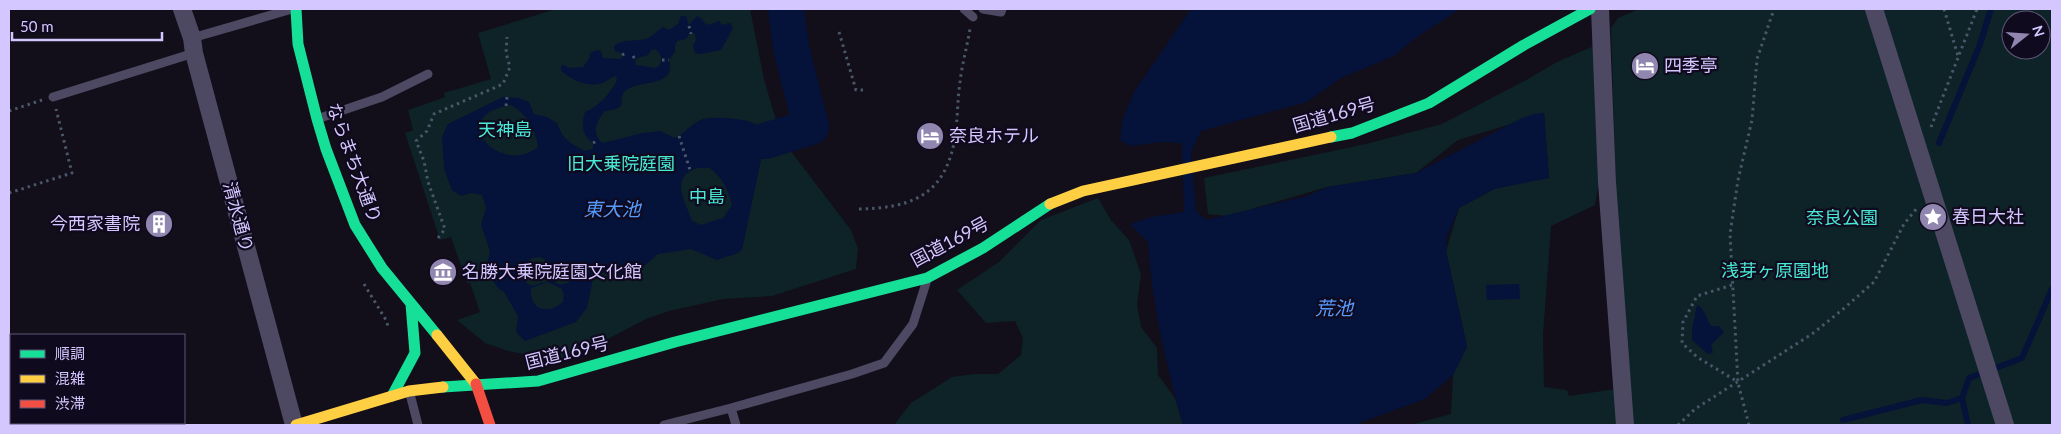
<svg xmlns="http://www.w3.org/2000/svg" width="2061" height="434" font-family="Lato,'Noto Sans JP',sans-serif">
<rect width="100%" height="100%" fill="#120e1a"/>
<path fill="#0d2327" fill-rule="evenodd" d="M556 9H750L764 79 779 131 793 154 851 230 858 248 856 269 772 296 723 299 669 311 646 319 587 350 555 360 508 351 485 343 457 320 480 312 470 283H467L451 237 440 240 405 133 413 130 408 110 445 97 444 93 491 79 478 33Z
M1639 9H2052V425H1410L1451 414 1453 375 1467 347 1446 251 1459 208 1494 189 1549 177 1544 114 1458 140 1416 173 1327 187 1228 216 1208 214 1204 178 1366 144 1442 124 1528 79 1557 62 1596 45 1599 181 1595 205 1551 226 1543 335 1544 387 1567 390 1569 396 1629 387 1618 251 1611 28 1618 18ZM2011 20H2041V50H2011Z
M1098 198 1111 220 1129 240 1141 274 1137 304 1141 327 1157 348 1158 375 1175 398 1183 425H894L911 403 952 377 974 374H998L1021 355 1023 338 1015 321 986 323 957 290 999 262 1041 220Z"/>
<path fill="#05123a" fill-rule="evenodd" d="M1191 9H1460L1417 37 1394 56 1341 78 1307 102 1201 131 1191 153 1196 211 1206 220 1307 196 1327 187 1416 173 1520 119 1534 114 1544 113 1549 178 1494 189 1459 208 1447 236 1446 251 1467 347 1453 375 1425 399 1354 425H1183C1166 365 1152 304 1148 242L1130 224 1152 217 1184 212 1182 143 1161 142 1130 146 1120 140 1123 118 1134 92Z
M681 16H686L689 25 697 16 702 19 704 23 709 25 719 21 722 25 730 23 733 28 721 50 700 54 695 53 693 45 696 40 695 33 689 35 686 39 677 41 675 46V52L669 60C677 88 640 79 625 91 621 94 622 102 621 106L616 109 605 111C597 120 590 134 603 143L642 133 660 131 675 138C686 133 691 123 703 119 714 116 752 118 760 127 762 130 764 137 765 141L742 250C735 256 726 256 717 260L691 249 658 254 638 271 619 276 603 273 593 279 587 308 576 322 525 341 516 332 518 316 504 292 498 288 491 278 487 265 490 251 481 225 486 208 482 195 471 193 461 196 452 190 444 169 442 137 448 124 503 97 519 98 529 102 534 114 547 117 557 123C563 140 570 143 585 151L593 149V143C582 135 581 125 585 112 598 107 611 93 617 80L616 76C610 77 608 81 602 83 588 88 572 80 561 71V66L564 65 569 68 583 67 589 59 590 53 597 50 601 51 603 58 621 59 623 56 621 53 615 51 614 46C624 38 634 42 646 39 652 37 657 31 663 27L669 30 678 24ZM655 49C662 54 663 59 659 66L655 68 636 65 635 59 648 55 651 50ZM511 105C525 112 537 132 538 147 500 178 444 115 511 105ZM697 168H710C723 179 728 189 732 205L723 218 701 225 692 221C685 201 669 177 697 168ZM540 257 551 263 552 273 549 281 532 286C523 282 521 275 523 265L532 258ZM565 262 573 266 575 275 568 283 560 285 553 281 554 267ZM548 282 562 289 564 295 563 302C548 315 529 311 531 288Z
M1519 284 1520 299 1487 300 1486 285Z
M1697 305 1702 308 1711 326H1719L1724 332 1711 345 1713 353 1708 354 1692 340V329Z"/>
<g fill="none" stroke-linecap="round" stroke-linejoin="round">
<path stroke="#05123a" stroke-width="6" d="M1939 143 1979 47 1991 9
M1962 398 1968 425
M1843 420 1922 400 1947 403 1962 398 1969 378 2022 358 2052 289"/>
<path stroke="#05123a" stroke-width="36" d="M765 141 811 127 791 48 786 9"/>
<path stroke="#495769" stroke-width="3" stroke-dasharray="2.5 4" stroke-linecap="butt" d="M1944 9 1958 56
M689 26 691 34
M839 32 856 90H864
M622 55 626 53
M633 56 635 59
M662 60H669
M506 106 507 97
M9 111 42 100
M1931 127 1977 9
M679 136 690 170
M593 143 598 140
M9 193 72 173 56 109
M859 209C909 208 943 197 954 143 958 123 957 102 960 82 962 64 967 47 970 29
M438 238 445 229 428 182 424 161 416 141 427 131 434 114 503 84 510 67 506 53 507 37
M364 284 386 320 389 329
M1732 285 1697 296 1683 322 1682 343 1697 357 1738 382
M1678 425 1695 409 1812 334 1842 310 1874 282 1904 224 1917 208
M1749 425 1738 383 1730 234 1738 180 1752 120 1757 59 1774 9"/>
<path stroke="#4d4963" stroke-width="9" d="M964 9 973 17
M983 9 1001 12 1002 9
M192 38 292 9
M53 97 194 53
M317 119 382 97 428 74
M410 394 418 425
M664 425 731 408
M736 425 731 408 852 374 884 363 913 324 926 283"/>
<path stroke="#4d4963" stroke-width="18" d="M182 9 192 38 194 53 294 425
M1600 9 1607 182 1625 425
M1874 9 2005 425"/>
<path stroke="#16e098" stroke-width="11" d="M296 9 298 44 317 119 326 149 355 225 382 268 437 335
M1331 137 1352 133 1429 103 1524 45 1590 9
M443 387 538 381 675 342 927 278 983 248 1050 204
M392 396 415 353 411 304"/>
<path stroke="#ffcf43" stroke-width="11" d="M1050 204 1083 191 1331 137
M437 335 476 384
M296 425 409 391 443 387"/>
<path stroke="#f24e42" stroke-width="11" d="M476 384 490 425"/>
</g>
<defs>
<symbol id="hotel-disc" viewBox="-11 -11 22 22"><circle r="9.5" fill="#9086af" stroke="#100a1e"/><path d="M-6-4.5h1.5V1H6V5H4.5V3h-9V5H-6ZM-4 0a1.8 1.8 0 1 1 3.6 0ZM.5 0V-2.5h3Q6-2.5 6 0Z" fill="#fff"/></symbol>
<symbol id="sight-disc" viewBox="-11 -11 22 22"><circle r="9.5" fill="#9086af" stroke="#100a1e"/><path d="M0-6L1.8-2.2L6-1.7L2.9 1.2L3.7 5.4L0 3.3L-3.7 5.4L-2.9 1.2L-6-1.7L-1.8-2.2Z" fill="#fff"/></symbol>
<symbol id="building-disc" viewBox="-11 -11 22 22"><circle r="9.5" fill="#9086af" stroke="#100a1e"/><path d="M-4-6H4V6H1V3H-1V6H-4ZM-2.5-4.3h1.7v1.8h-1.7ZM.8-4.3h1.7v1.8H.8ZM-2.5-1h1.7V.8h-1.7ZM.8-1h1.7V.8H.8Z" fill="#fff"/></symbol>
<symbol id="museum-disc" viewBox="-11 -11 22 22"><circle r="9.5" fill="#9086af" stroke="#100a1e"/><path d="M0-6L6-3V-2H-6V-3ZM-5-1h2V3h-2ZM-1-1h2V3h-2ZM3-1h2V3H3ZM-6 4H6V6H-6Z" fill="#fff"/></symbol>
</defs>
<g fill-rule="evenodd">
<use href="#hotel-disc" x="1629" y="50" width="32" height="32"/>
<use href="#hotel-disc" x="914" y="120" width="32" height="32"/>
<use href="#sight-disc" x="1917" y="201" width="32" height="32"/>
<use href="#building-disc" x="143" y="208" width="32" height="32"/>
<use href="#museum-disc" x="427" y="256" width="32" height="32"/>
</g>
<g text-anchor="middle" stroke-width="4.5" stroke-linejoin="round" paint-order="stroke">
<g font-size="18" fill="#d4c7ff" stroke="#100a1e" text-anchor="start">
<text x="1664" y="72">四季亭</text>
<text x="949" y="142">奈良ホテル</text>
<text x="1952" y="223">春日大社</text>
<text x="140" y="230" text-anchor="end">今西家書院</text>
<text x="462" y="278">名勝大乗院庭園文化館</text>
</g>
<g font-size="18" fill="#d4c7ff" stroke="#100a1e">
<text transform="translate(1334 115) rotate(-16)" y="6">国道169号</text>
<text transform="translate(354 163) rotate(70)" y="6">ならまち大通り</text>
<text transform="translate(238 217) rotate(75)" y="6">清水通り</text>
<text transform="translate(950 242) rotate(-28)" y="6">国道169号</text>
<text transform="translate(567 353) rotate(-14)" y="6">国道169号</text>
</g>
<g font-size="18" fill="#48ead6" stroke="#100a1e">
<text x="505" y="136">天神島</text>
<text x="621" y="170">旧大乗院庭園</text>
<text x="707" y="203">中島</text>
<text x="1842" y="224">奈良公園</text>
<text x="1775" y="277">浅芽ヶ原園地</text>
</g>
<g font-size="19" font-style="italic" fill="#559bff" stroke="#100a1e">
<text x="612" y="216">東大池</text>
<text x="1334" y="315">荒池</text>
</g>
</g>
<rect width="2061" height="434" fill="none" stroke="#d4c7ff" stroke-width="20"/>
<rect x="10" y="334" width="175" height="90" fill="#100a1e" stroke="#5e5678"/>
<rect x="20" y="350" width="25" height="8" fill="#16e098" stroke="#5e5678"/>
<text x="55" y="359" font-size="15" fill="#d4c7ff">順調</text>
<rect x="20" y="375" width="25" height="8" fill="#ffcf43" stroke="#5e5678"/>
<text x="55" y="384" font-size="15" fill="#d4c7ff">混雑</text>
<rect x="20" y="400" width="25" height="8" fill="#f24e42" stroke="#5e5678"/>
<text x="55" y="409" font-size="15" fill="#d4c7ff">渋滞</text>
<g transform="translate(2026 35) rotate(73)"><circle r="24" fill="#100a1e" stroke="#5e5678"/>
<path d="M0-4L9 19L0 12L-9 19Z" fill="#9086af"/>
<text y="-8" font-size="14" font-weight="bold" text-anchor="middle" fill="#d4c7ff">N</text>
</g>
<path d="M12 32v8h150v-8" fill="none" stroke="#d4c7ff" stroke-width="2.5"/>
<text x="20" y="32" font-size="15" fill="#d4c7ff" stroke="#100a1e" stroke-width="4" paint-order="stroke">50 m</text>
</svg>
